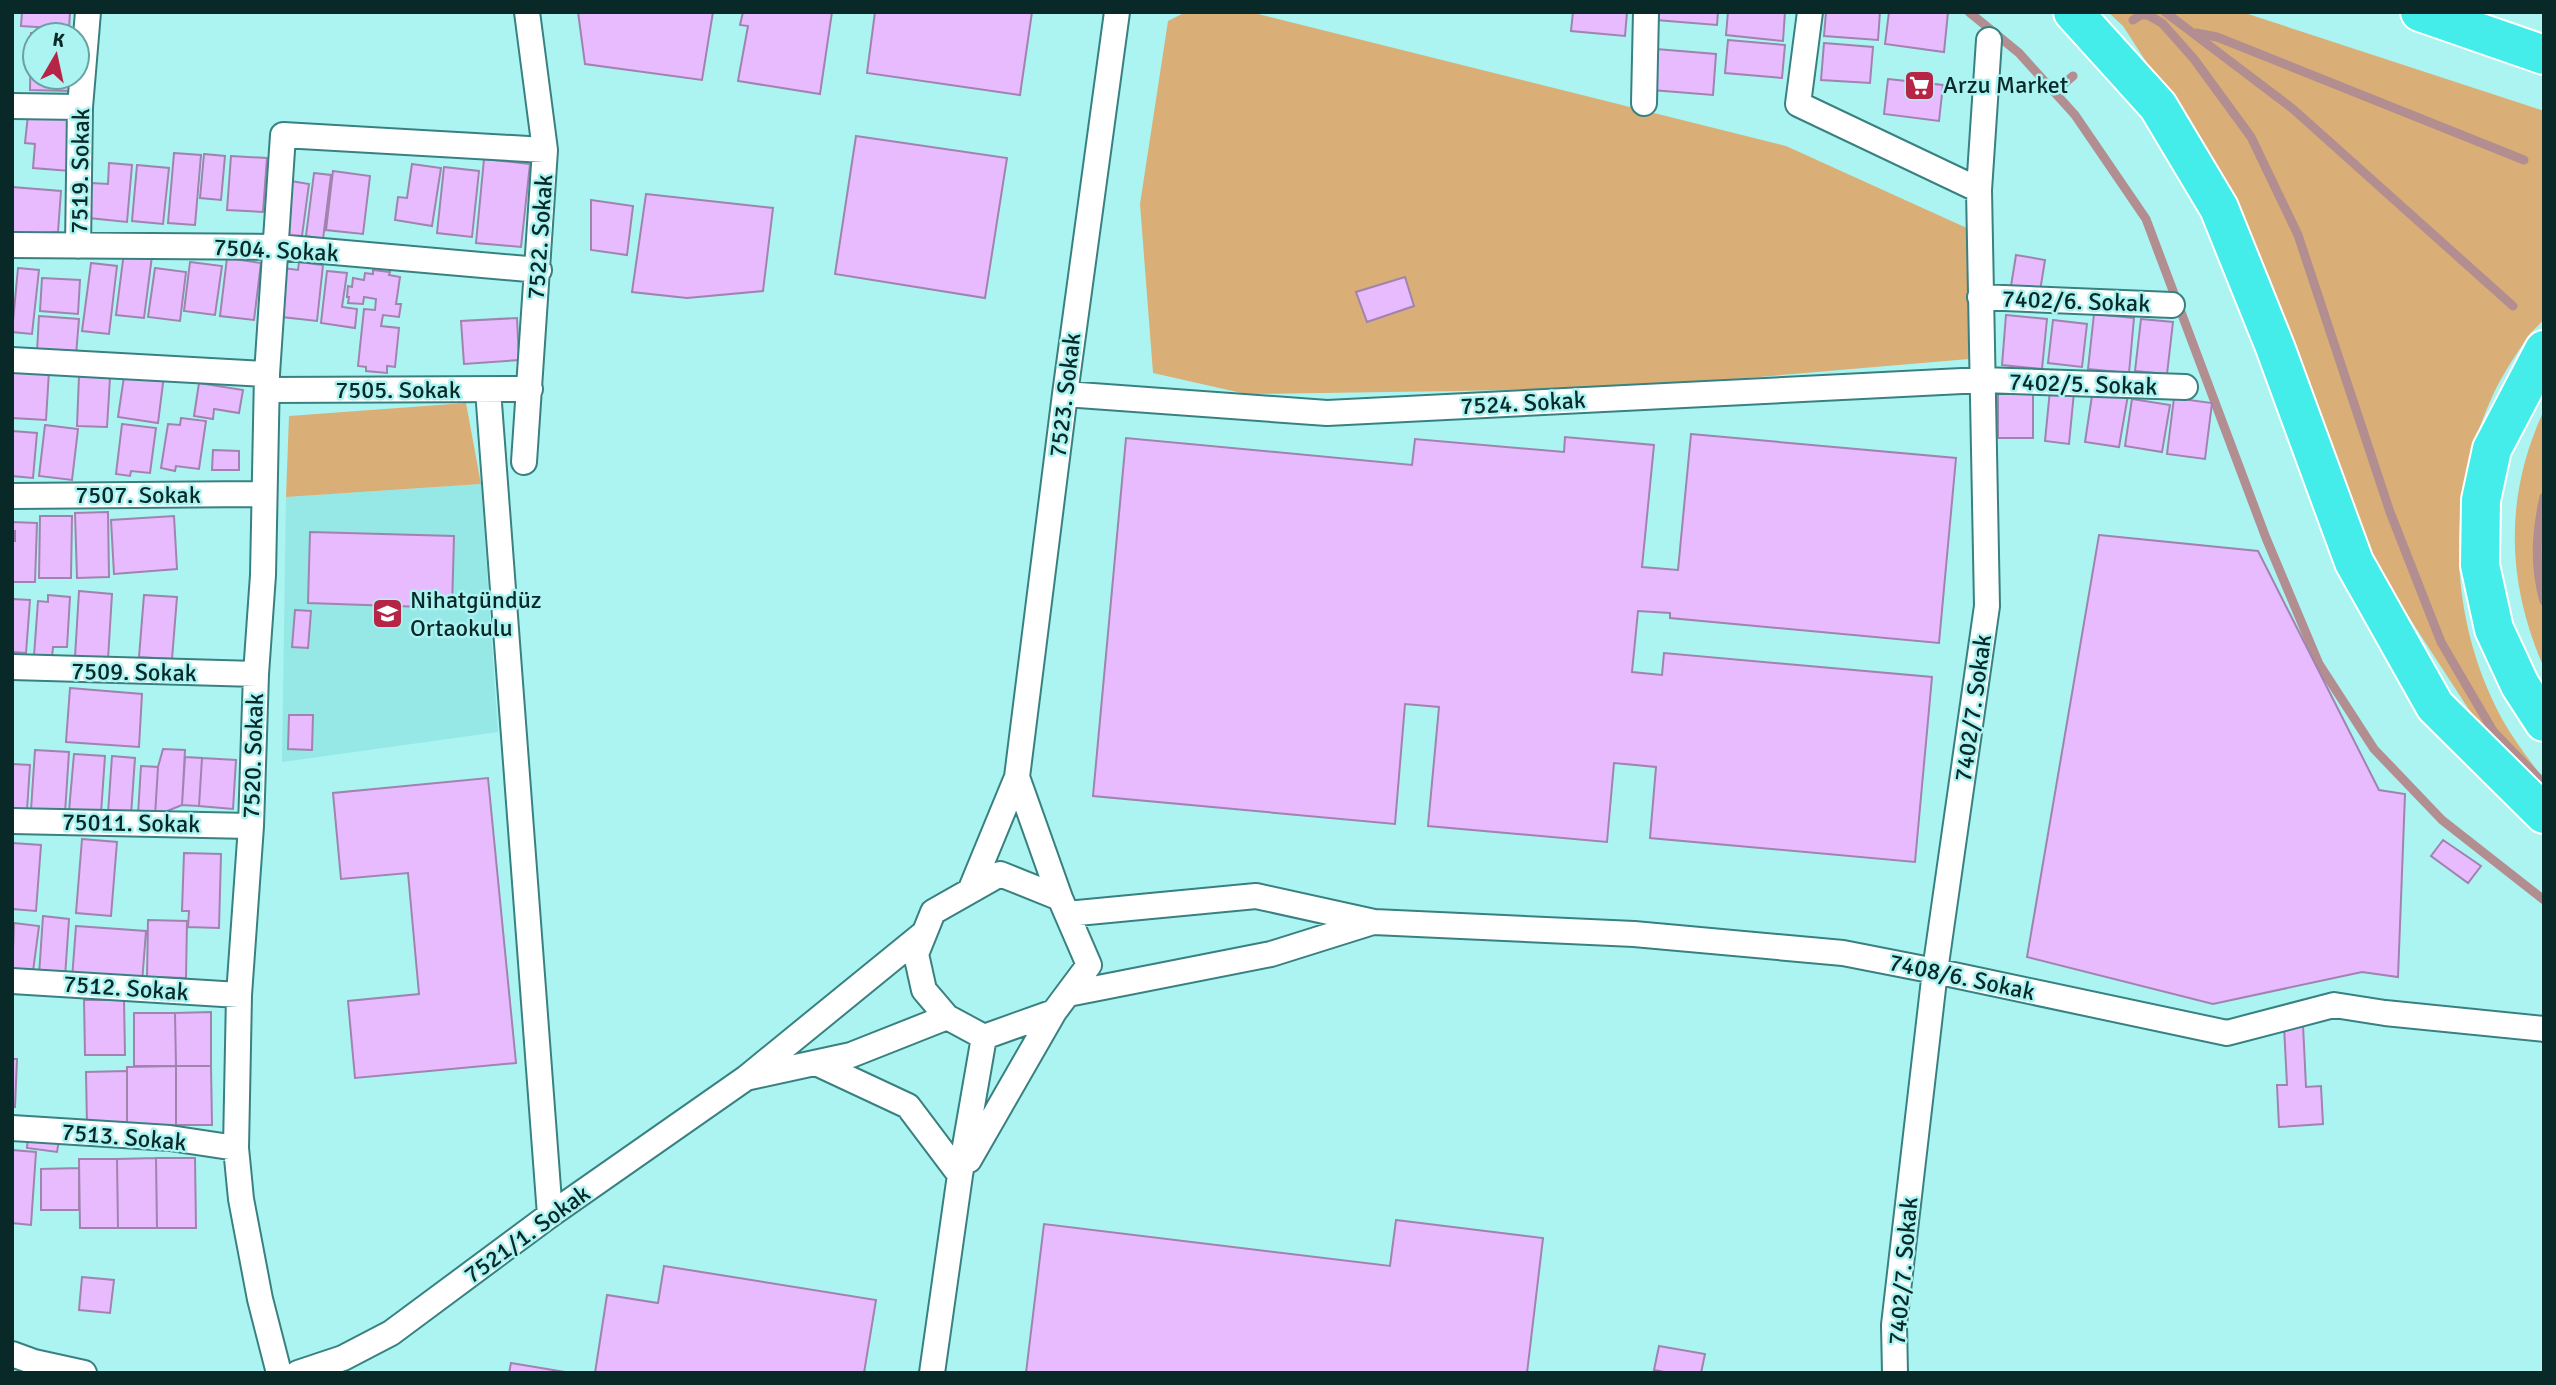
<svg xmlns="http://www.w3.org/2000/svg" width="2556" height="1385" font-family="Signika,sans-serif">
<rect width="100%" height="100%" fill="#abf4f2"/>
<path fill="#95e8e6" d="M481 484 498 732 282 762 286 497Z"/>
<path fill="#d9af77" d="M1186 12H1250L1786 146 1969 229V359L1641 387 1457 391 1246 394 1153 373 1140 204 1168 21Z
M2108 12H2242L2544 111C2544 164 2544 217 2544 270 2544 281 2547 308 2544 318 2542 323 2534 329 2530 334 2516 354 2502 375 2492 397 2445 501 2448 618 2502 719 2514 741 2530 760 2544 780L2477 722 2371 559 2270 278 2213 165 2123 26Z
M466 403 481 484 286 497 289 416Z
M2544 410V668C2506 582 2504 496 2544 410Z"/>
<g fill="none" stroke-linecap="round" stroke-linejoin="round">
<path stroke="#b38e91" stroke-width="9" d="M1969 12 2019 53 2075 115 2146 219 2266 538 2319 664 2374 749 2442 820 2544 900
M2165 12 2293 109 2513 306
M2133 20 2141 15H2148L2162 23 2194 59 2251 137 2298 235 2390 512 2441 642 2493 731 2544 784
M2196 33 2217 37 2524 160
M2054 92 2073 76
M2544 497C2536 533 2534 566 2544 601"/>
</g>
<path fill="#e8bbff" stroke="#a083af" stroke-width="2" d="M22 12H70L69 29 21 26Z
M578 12H713L702 80 585 64Z
M743 12H832L820 94 738 81 748 26 740 25Z
M875 12H1032L1020 95 867 73Z
M1573 12H1627L1625 36 1571 31Z
M1656 12H1718L1717 25 1656 20Z
M1728 12H1785L1783 41 1726 35Z
M1826 12H1880L1878 40 1824 36Z
M1889 12H1948L1944 52 1885 44Z
M31 33 72 34 35 35V77H71L70 91 30 90Z
M1728 40 1785 45 1782 78 1725 73Z
M1824 43 1873 47 1870 83 1821 80Z
M1656 49 1716 54 1713 95 1652 90Z
M1888 79 1943 85 1939 121 1884 114Z
M28 115 74 118 70 171 33 168 35 144 25 143Z
M856 136 1007 158 985 298 835 274Z
M174 153 201 155 195 225 168 223Z
M204 154 225 156 221 200 200 198Z
M231 156 267 158 263 212 227 210Z
M484 159 530 164 521 247 476 243Z
M109 163 132 165 127 222 89 218 92 183 108 184Z
M412 164 441 168 432 226 395 220 398 197 407 198Z
M137 165 169 168 163 224 132 221Z
M444 167 479 171 472 237 437 233Z
M333 171 370 176 363 234 326 230Z
M314 173 331 175 323 239 306 236Z
M291 181 309 184 302 236 284 234Z
M12 187 61 191 58 232 12 236Z
M646 194 773 208 763 291 687 298 632 292Z
M591 200 633 206 627 255 591 250Z
M124 252 152 256 144 318 116 315Z
M2016 255 2045 260 2040 291 2011 286Z
M227 258 261 263 254 320 220 316Z
M190 262 222 266 215 315 184 311Z
M299 262 323 265 317 321 282 317V268L298 270Z
M91 263 117 266 109 334 82 331Z
M18 268 39 270 32 334 12 332Z
M155 268 186 272 180 321 148 317Z
M373 270 390 272 389 275 400 277 396 304H401L399 317 383 315 381 326 399 328 395 367 387 366V373L366 371V367L358 366 364 309 375 310 376 299 364 297 363 304 348 303 349 297H347L348 286 352 287 353 278 364 280 365 273 373 274Z
M327 271 347 273 342 307 357 309 355 328 321 323Z
M1405 277 1414 306 1367 322 1356 292Z
M42 278 80 280 78 314 40 311Z
M2094 314 2134 318 2129 373 2088 369Z
M2006 315 2047 319 2042 369 2002 365Z
M39 316 79 319 76 355 37 352Z
M517 318 519 360 464 364 461 321Z
M2141 319 2173 322 2167 374 2135 371Z
M2053 320 2087 324 2082 367 2048 363Z
M12 369 49 371 46 420 12 418Z
M125 370 164 375 158 423 118 417Z
M79 376 110 378 107 427 77 426Z
M199 383 243 390 239 413 214 409 213 419 194 416Z
M2093 389 2128 395 2119 447 2085 442Z
M2050 390 2074 392 2069 444 2045 441Z
M1998 393H2033V438H1998Z
M2174 398 2212 403 2205 459 2167 454Z
M2132 399 2170 405 2162 452 2125 446Z
M181 418 206 421 199 469 176 466 175 471 161 468 168 424 180 425Z
M122 424 156 428 150 473 131 471 130 476 116 474Z
M45 425 78 429 72 480 39 476Z
M12 431 37 433 33 478 12 476Z
M1691 434 1956 458 1939 643 1670 618V613L1638 611 1632 672 1662 675 1664 653 1932 677 1915 862 1650 838 1656 767 1614 763 1607 842 1428 826 1439 707 1405 704 1395 824 1093 796 1126 438 1412 465 1415 439 1564 452 1565 437 1654 445 1642 567 1678 570Z
M213 450 239 451V470H212Z
M108 512 109 577 77 578 75 513Z
M40 516H72L71 578H39Z
M174 516 177 569 114 574 111 520Z
M12 522 37 523 35 582H12V541H15V531H12Z
M310 532 454 536 452 608 308 603Z
M2099 535 2258 551 2379 790 2405 794 2398 977 2362 972 2213 1004 2027 957Z
M79 591 112 594 108 659 75 657Z
M48 595 70 597 67 647H53L52 657 34 656 38 601 48 602Z
M144 595 177 597 172 659 139 657Z
M12 599 30 600 26 653 12 652Z
M295 610 311 611 308 648 292 647Z
M70 688 142 694 139 747 66 742Z
M289 715H313L312 750 288 749Z
M163 749 185 750 182 805 155 816 158 767Z
M35 750 69 752 65 813 31 810Z
M74 754 105 756 101 813 69 811Z
M112 756 135 758 131 815 108 813Z
M185 757 202 758 199 806 182 805Z
M202 758 236 760 233 809 199 806Z
M12 764 30 765 27 810 12 808Z
M141 766 158 767 155 816 138 815Z
M488 778 516 1063 355 1078 348 1001 419 994 408 873 341 879 333 793Z
M82 839 117 842 111 916 76 913Z
M2443 840 2481 866 2468 883 2431 856Z
M12 843 41 845 36 911 12 909Z
M184 853 221 854 219 928 188 927 189 911H182Z
M43 916 69 919 65 977 39 975Z
M148 920 187 921 186 978 147 977Z
M14 923 39 926 32 979 12 977Z
M76 926 146 931 142 983 72 979Z
M84 1000H124L125 1055H85Z
M211 1012V1066H176L175 1013Z
M134 1013H175L176 1066H134Z
M2303 1025 2306 1087 2321 1086 2323 1124 2279 1127 2277 1085H2287L2284 1026Z
M12 1059H17L15 1107H12Z
M176 1066H211L212 1125H176Z
M176 1066V1125L127 1126V1067Z
M127 1071V1126H87L86 1072Z
M28 1136 59 1140 57 1152 27 1148Z
M12 1150 36 1152 31 1225 12 1223Z
M156 1158 157 1228H118L117 1159Z
M156 1158H195L196 1228H157Z
M79 1159H117L118 1228H80Z
M79 1168V1210H41V1169Z
M1396 1220 1543 1238 1527 1373H1026L1044 1224 1390 1266Z
M664 1266 876 1300 864 1373H595L607 1295 658 1303Z
M82 1277 114 1280 110 1313 79 1310Z
M1659 1346 1705 1354 1701 1373H1669L1654 1370Z
M511 1363 571 1373H509Z"/>
<g fill="none" stroke-linecap="round" stroke-linejoin="round">
<defs>
<path id="street" d="M1810 12 1798 104 1979 190
M1644 103 1646 12
M12 106 80 107
M12 245 277 247 539 270
M78 246 80 107 88 12
M1980 297 2172 305
M12 360 267 374
M267 390 530 389
M488 390 550 1215
M1065 394 1327 413 1982 380 2185 387
M524 462 545 150 527 12
M12 496 264 494
M12 667 256 674
M1017 777 1060 898
M12 821 251 826
M1000 874 1060 898 1089 965 1054 1012 984 1037 947 1017 924 990 916 954 933 912Z
M970 891 1017 777 1065 394 1117 12
M1067 914 1256 896 1374 922 1634 934 1843 953 1935 971 2227 1033 2334 1005 2385 1013 2544 1029
M12 981 239 995
M1068 994 1271 954 1373 922
M816 1063 908 1106 960 1175
M750 1077 851 1055 947 1017
M12 1128 170 1138 236 1148
M969 1160 1054 1012
M12 1354 34 1362 84 1373
M279 1373 260 1299 241 1199 236 1148 239 995 251 826 256 674 263 575 267 374 283 135 545 150
M298 1373 343 1358 391 1333 550 1215 746 1078 924 933
M932 1373 960 1175 984 1037
M1895 1373 1894 1325 1935 971 1987 606 1979 190 1989 40"/>
<path id="highway" d="M2073 12 2158 106 2219 208 2275 347 2354 562 2435 706 2544 814
M2420 12 2544 55
M2544 350 2492 449 2481 500 2480 565 2494 629 2520 685 2544 722"/>
</defs>
<use href="#street" stroke="#398180" stroke-width="28"/>
<use href="#highway" stroke="#fff" stroke-width="42"/>
<use href="#street" stroke="#fff" stroke-width="24"/>
<use href="#highway" stroke="#44ecea" stroke-width="38"/>
</g>
<defs>
<symbol id="supermarket-square" viewBox="-11 -11 22 22"><rect x="-9" y="-9" width="18" height="18" rx="4" fill="#b62446" stroke="#abf4f2"/><path d="M-6-5.5h2.5l.6 2H6L4.5 2H-2.5L-4.4-4H-6ZM-1.5 3.2a1.3 1.3 0 1 0 .1 0ZM3 3.2a1.3 1.3 0 1 0 .1 0Z" fill="#fff"/></symbol>
<symbol id="school-square" viewBox="-11 -11 22 22"><rect x="-9" y="-9" width="18" height="18" rx="4" fill="#b62446" stroke="#abf4f2"/><path d="M0-5L7-2L0 1L-7-2ZM-4 1L0 2.5L4 1V4Q0 6-4 4Z" fill="#fff"/></symbol>
</defs>
<g fill-rule="evenodd">
<use href="#supermarket-square" x="1902" y="68" width="35" height="35"/>
<use href="#school-square" x="370" y="596" width="35" height="35"/>
</g>
<g text-anchor="middle" stroke-width="5" stroke-linejoin="round" paint-order="stroke">
<g font-size="24" fill="#092828" stroke="#abf4f2" text-anchor="start">
<text x="1943" y="93">Arzu Market</text>
<text x="410" y="608">Nihatgündüz<tspan x="410" dy="28">Ortaokulu</tspan></text>
</g>
<g font-size="24" fill="#092828" stroke="#abf4f2">
<text transform="translate(80 171) rotate(-89)" y="8">7519. Sokak</text>
<text transform="translate(540 237) rotate(-86)" y="8">7522. Sokak</text>
<text transform="translate(276 250) rotate(3)" y="8">7504. Sokak</text>
<text transform="translate(2076 301) rotate(2)" y="8">7402/6. Sokak</text>
<text transform="translate(2083 384) rotate(2)" y="8">7402/5. Sokak</text>
<text x="398" y="398">7505. Sokak</text>
<text transform="translate(1065 395) rotate(-83)" y="8">7523. Sokak</text>
<text transform="translate(1523 403) rotate(-3)" y="8">7524. Sokak</text>
<text x="138" y="503">7507. Sokak</text>
<text transform="translate(134 672) rotate(1)" y="8">7509. Sokak</text>
<text transform="translate(1973 708) rotate(-82)" y="8">7402/7. Sokak</text>
<text transform="translate(253 756) rotate(-88)" y="8">7520. Sokak</text>
<text transform="translate(131 823) rotate(1)" y="8">75011. Sokak</text>
<text transform="translate(1962 977) rotate(12)" y="8">7408/6. Sokak</text>
<text transform="translate(126 988) rotate(4)" y="8">7512. Sokak</text>
<text transform="translate(124 1137) rotate(5)" y="8">7513. Sokak</text>
<text transform="translate(527 1234) rotate(-36)" y="8">7521/1. Sokak</text>
<text transform="translate(1903 1271) rotate(-85)" y="8">7402/7. Sokak</text>
</g>
</g>
<rect width="2556" height="1385" fill="none" stroke="#092828" stroke-width="28"/>
<g transform="translate(56 56) rotate(9)"><circle r="33" fill="#abf4f2" stroke="#6aa2a1" stroke-width="2"/>
<path d="M0-5L12 26L0 18L-12 26Z" fill="#b62446"/>
<text y="-10" font-size="19" font-weight="bold" text-anchor="middle" fill="#092828">K</text>
</g>
</svg>
